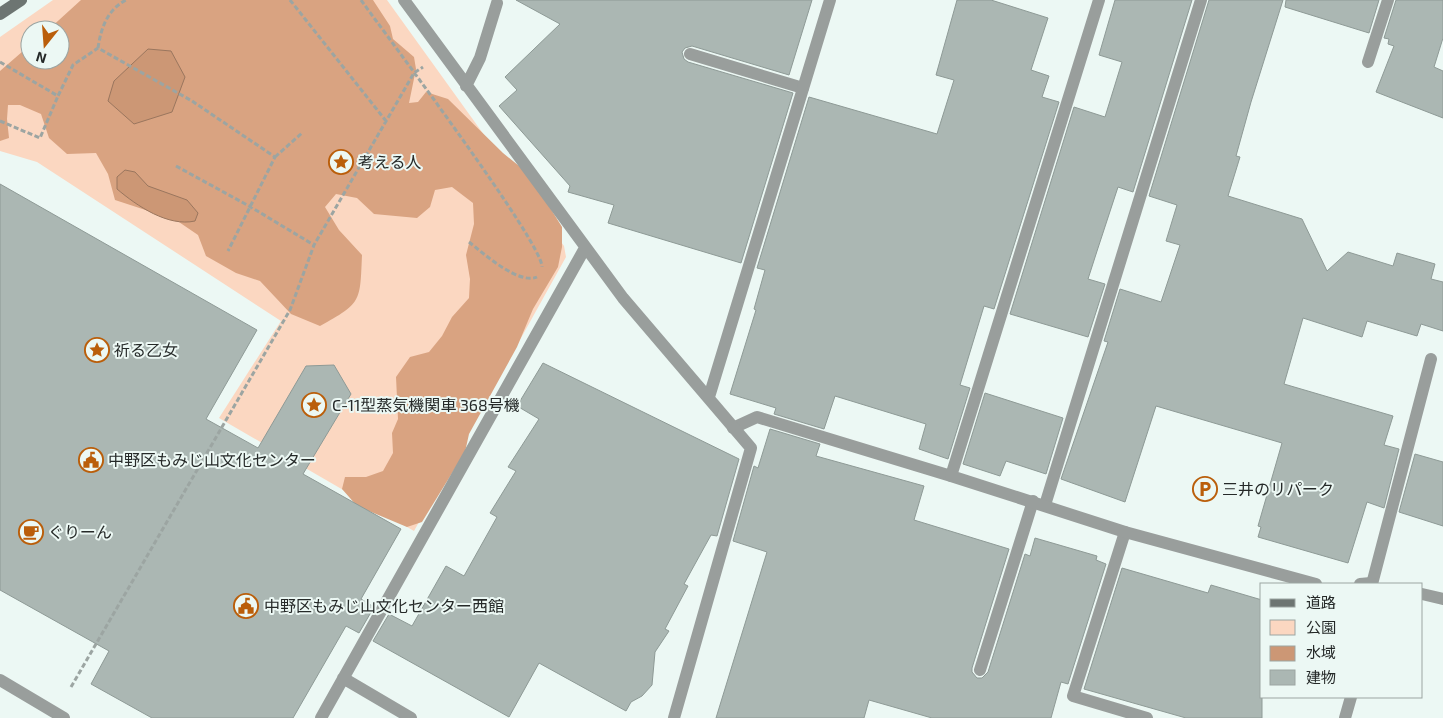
<svg xmlns="http://www.w3.org/2000/svg" width="1443" height="718" font-family="'Exo 2','Noto Sans JP',sans-serif">
<rect width="100%" height="100%" fill="#ecf8f4"/>
<path fill="#fbd7c1" fill-rule="evenodd" d="M53 0H387L564 246 566 257 414 531 219 418 281 321 37 162 0 151V37ZM30 30H60V60H30Z"/>
<path fill="#d9a381" d="M81 0H373L390 26 393 39 414 57 416 69 409 103 418 102 426 92 448 99 503 153 529 174 562 227V247L558 267 533 309 517 347 469 434 465 452 422 522 407 527 357 506 342 489 345 477H366L383 471 393 453 392 433 398 419 396 377 410 357 429 352 442 336 452 317 469 298 470 279 466 255 474 224 473 203 452 187 435 190 430 207 417 218 374 214 357 198 336 194 325 207 339 230 362 255C360 302 362 303 320 326L291 314 260 281 236 273 206 256 198 235 176 220 115 200 108 174 96 153 67 154 49 138 41 114 20 105H8L7 119 9 138 0 141V71L30 45V60H60V30H48Z"/>
<path fill="#cc9775" stroke="#9a765e" d="M148 49 171 51 185 77 172 112 134 124 108 101 114 81Z
M125 170 135 172 148 186 187 200 198 213 195 221C168 227 137 206 117 189V177Z"/>
<path fill="#abb7b3" stroke="#8e9a96" d="M516 0H812L789 75 692 46 685 48 682 52 684 59 688 62 793 93 741 263 608 223 614 205 568 192 570 186 499 106 517 90 505 77 560 24Z
M957 0H991L1048 18 1031 70 1049 76 1042 97 1059 102 994 309 984 306 960 385 970 388 948 459 919 449 926 424 835 396 824 429 774 414 776 408 730 394 756 310 754 309 765 270 757 268 809 97 937 134 954 80 936 75Z
M1115 0H1192L1133 192 1118 187 1098 248 1088 279 1105 284 1088 337 1010 314 1074 107 1105 117 1122 62 1099 55Z
M1209 0H1283L1251 102 1236 156 1240 157 1228 196 1302 219 1327 271 1348 252 1393 266 1397 253 1435 264 1431 279 1443 282V331L1421 324 1417 336 1367 321 1362 337 1303 318 1284 384 1393 416 1384 445 1399 449 1384 508 1367 502 1348 563 1258 537 1261 527 1258 526 1282 443 1156 406 1125 502 1061 479 1108 342 1104 341 1120 289 1161 302 1180 245 1166 241 1177 205 1149 196Z
M1286 0H1379L1369 33 1285 7Z
M1396 0H1443V38L1434 67 1443 71V118L1376 92 1394 46 1388 44 1389 39 1384 38Z
M0 184 257 330 206 419 258 448 306 366 334 365 351 394 303 474 401 529 361 599 374 607 359 633 346 626 293 718H152L91 684 109 651 0 590Z
M543 363 739 459 717 536 711 535 684 584 688 586 665 629 669 631 655 652 652 685 642 696 631 702 626 711 539 663 509 717 373 641 389 614 412 626 446 566 464 576 497 517 490 513 516 471 508 467 539 419 517 406Z
M985 393 1063 418 1046 474 1006 461 1000 476 963 464Z
M770 429 820 444 816 456 924 486 914 520 1009 549 972 668V672L977 678H982L988 672 1025 554 1030 556 1035 538 1097 556 1096 560 1106 564 1068 684 1061 682 1051 718H932L869 700 864 718H716L767 552 733 541 754 466 758 468Z
M1415 454 1443 462V526L1399 512Z
M1122 568 1208 593 1211 585 1262 600V718H1186L1084 689Z"/>
<g fill="none" stroke-linecap="round" stroke-linejoin="round">
<path stroke="#9ca5a2" stroke-width="3" stroke-dasharray="5 2.5" stroke-linecap="butt" d="M290 0 386 121
M361 0C386 35 543 243 542 267
M98 48C101 28 107 10 126 0
M0 62 58 96 73 65 98 48 192 101 275 157 228 251
M0 121 40 138 58 96
M275 157 302 133
M176 166 249 206 314 245
M469 242C484 254 519 285 537 277
M71 687 290 310 314 245 414 73 423 67"/>
<path stroke="#999e9c" stroke-width="12" d="M690 54 803 88
M1368 62 1388 0
M733 428 757 417 951 476
M1045 505 1201 0
M1125 532 1073 696 1147 718
M1372 584 1431 359
M1422 594 1443 599
M980 670 1033 501
M1345 718 1351 697"/>
<path stroke="#999e9c" stroke-width="12" d="M404 0 623 298 751 448 674 718
M1099 0 951 476 1125 532 1316 584
M466 86 480 58 497 3
M709 397 830 0
M1360 584 1371 583
M343 678 411 718
M0 680 64 718
M321 718 585 248"/>
<path stroke="#6d7572" stroke-width="12" d="M0 14 21 0"/>
</g>
<defs>
<symbol id="sight-ring" viewBox="-11 -11 22 22"><circle r="9.5" fill="#ecf8f4" stroke="#ba5e0a" stroke-width="1.5"/><path d="M0-6L1.8-2.2L6-1.7L2.9 1.2L3.7 5.4L0 3.3L-3.7 5.4L-2.9 1.2L-6-1.7L-1.8-2.2Z" fill="#ba5e0a"/></symbol>
<symbol id="civic-ring" viewBox="-11 -11 22 22"><circle r="9.5" fill="#ecf8f4" stroke="#ba5e0a" stroke-width="1.5"/><path d="M-.6-6.5H3V-4.5H.6V-3L4-1V1h2V6H-6V1h2V-1L-.6-3ZM-1.2 2.5V6h2.4V2.5Z" fill="#ba5e0a"/></symbol>
<symbol id="parking-ring" viewBox="-11 -11 22 22"><circle r="9.5" fill="#ecf8f4" stroke="#ba5e0a" stroke-width="1.5"/><path d="M-3.5-5.5H1a3.5 3.5 0 0 1 0 7H-1V5.5H-3.5ZM-1-3.4V-.6H.8a1.4 1.4 0 0 0 0-2.8Z" fill="#ba5e0a"/></symbol>
<symbol id="cafe-ring" viewBox="-11 -11 22 22"><circle r="9.5" fill="#ecf8f4" stroke="#ba5e0a" stroke-width="1.5"/><path d="M-5.5-4.5H6V0H3Q3 3.5 0 3.5H-2.5Q-5.5 3.5-5.5 0ZM3-3.2v2h1.7v-2ZM-6 4.5H4V6H-6Z" fill="#ba5e0a"/></symbol>
</defs>
<g fill-rule="evenodd">
<use href="#sight-ring" x="327" y="148" width="28" height="28"/>
<use href="#sight-ring" x="83" y="336" width="28" height="28"/>
<use href="#sight-ring" x="300" y="391" width="28" height="28"/>
<use href="#civic-ring" x="77" y="446" width="28" height="28"/>
<use href="#parking-ring" x="1191" y="475" width="28" height="28"/>
<use href="#cafe-ring" x="17" y="518" width="28" height="28"/>
<use href="#civic-ring" x="232" y="592" width="28" height="28"/>
</g>
<g text-anchor="middle" stroke-width="4" stroke-linejoin="round" paint-order="stroke">
<g font-size="16" fill="#252928" stroke="#ecf8f4" text-anchor="start">
<text x="358" y="168">考える人</text>
<text x="114" y="356">祈る乙女</text>
<text x="332" y="411">C-11型蒸気機関車 368号機</text>
<text x="108" y="466">中野区もみじ山文化センター</text>
<text x="1222" y="495">三井のリパーク</text>
<text x="48" y="538">ぐりーん</text>
<text x="264" y="612">中野区もみじ山文化センター西館</text>
</g>
</g>
<rect x="1260" y="583" width="162" height="115" fill="#ecf8f4" stroke="#9ca5a2"/>
<rect x="1270" y="599" width="25" height="8" fill="#6d7572" stroke="#9ca5a2"/>
<text x="1306" y="608" font-size="15" fill="#252928">道路</text>
<rect x="1270" y="620" width="25" height="15" fill="#fbd7c1" stroke="#9ca5a2"/>
<text x="1306" y="633" font-size="15" fill="#252928">公園</text>
<rect x="1270" y="646" width="25" height="15" fill="#cc9775" stroke="#9ca5a2"/>
<text x="1306" y="658" font-size="15" fill="#252928">水域</text>
<rect x="1270" y="670" width="25" height="15" fill="#abb7b3" stroke="#9ca5a2"/>
<text x="1306" y="683" font-size="15" fill="#252928">建物</text>
<g transform="translate(45 45) rotate(197)"><circle r="24" fill="#ecf8f4" stroke="#9ca5a2"/>
<path d="M0-4L9 19L0 12L-9 19Z" fill="#ba5e0a"/>
<text y="-8" font-size="14" font-weight="bold" text-anchor="middle" fill="#252928">N</text>
</g>
</svg>
